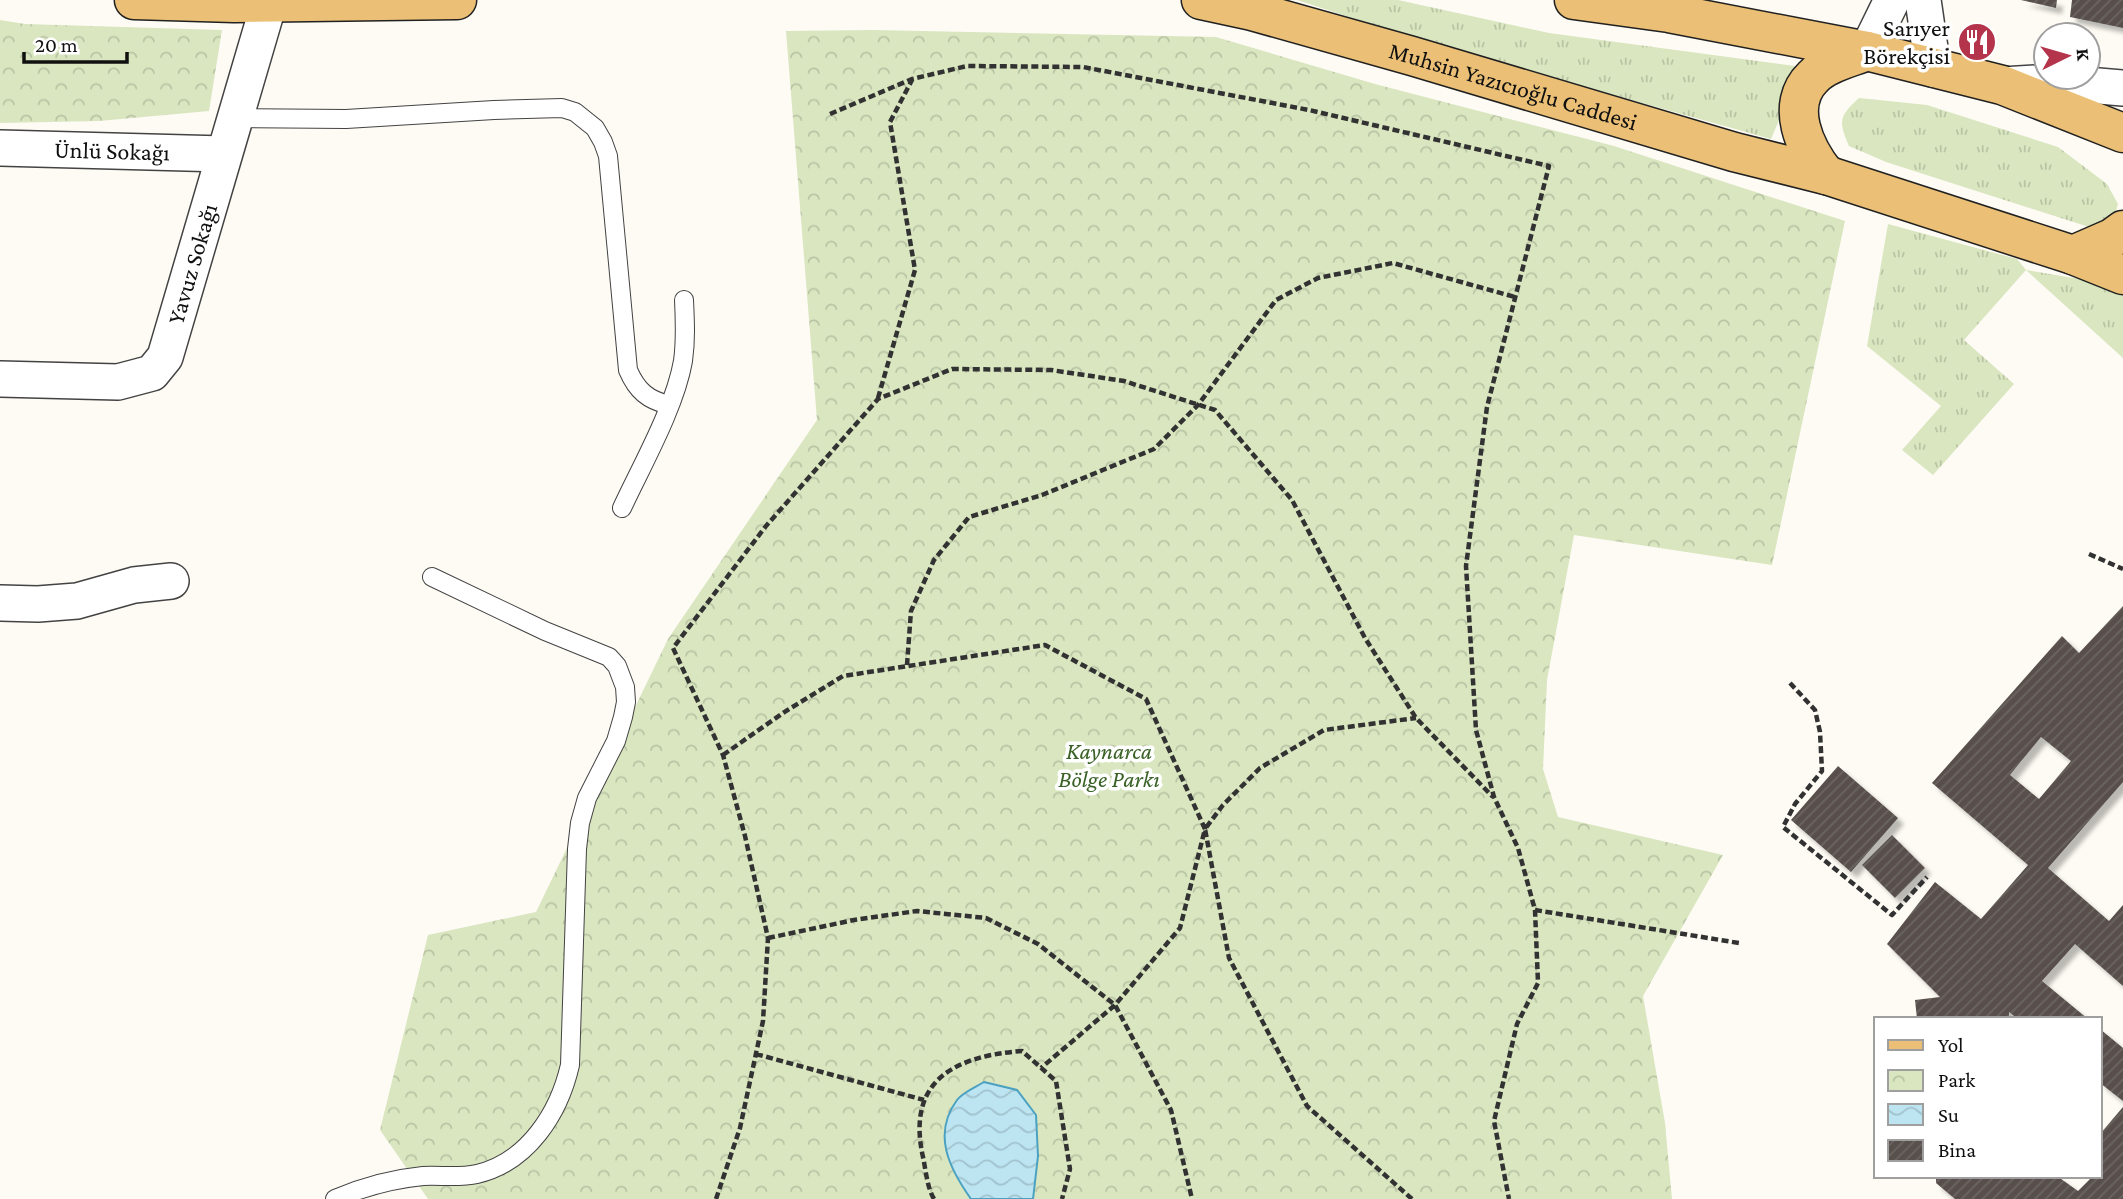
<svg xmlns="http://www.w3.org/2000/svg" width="2123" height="1199" font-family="'Crimson Pro',serif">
<defs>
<pattern id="grass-tufts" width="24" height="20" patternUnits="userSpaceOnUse" patternTransform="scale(1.75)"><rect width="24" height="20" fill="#d9e6c0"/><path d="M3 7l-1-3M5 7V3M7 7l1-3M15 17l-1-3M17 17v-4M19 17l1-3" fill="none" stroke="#b9c4a4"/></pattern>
<pattern id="park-crowns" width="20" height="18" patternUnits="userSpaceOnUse" patternTransform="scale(1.75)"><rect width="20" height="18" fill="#d9e6c0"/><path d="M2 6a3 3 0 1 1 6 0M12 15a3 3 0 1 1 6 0" fill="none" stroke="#b9c4a4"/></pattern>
<pattern id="water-waves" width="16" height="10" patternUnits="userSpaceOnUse" patternTransform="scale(1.75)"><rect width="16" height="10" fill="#bde4f1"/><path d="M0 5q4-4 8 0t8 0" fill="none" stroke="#a1c3ce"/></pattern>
<pattern id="building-hatch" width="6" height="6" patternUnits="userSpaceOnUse" patternTransform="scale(1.75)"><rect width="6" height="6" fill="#58504d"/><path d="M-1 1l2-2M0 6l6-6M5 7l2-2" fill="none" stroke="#6b6562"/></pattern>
<filter id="shadow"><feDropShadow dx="6" dy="6" stdDeviation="2" flood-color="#0004"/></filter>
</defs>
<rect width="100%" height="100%" fill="#fefbf4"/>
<path fill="url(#grass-tufts)" d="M1297 0H1398L1549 33 1802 67 1771 139 1435 45Z
M1859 98 1927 105 2058 147 2107 184 2118 204 2113 223 2092 228 1886 162 1849 146C1838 121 1839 116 1859 98Z
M1888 224 2017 259 2026 270 2109 284 2123 291V358L2026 270 1964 340 2014 384 1933 475 1902 450 1941 406 1867 346Z"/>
<path fill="url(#park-crowns)" d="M0 20 25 24 222 30 209 111 99 121 0 123Z
M873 30 1216 37 1375 84 1614 146 1845 221 1772 565 1574 535 1547 680 1543 769 1558 817 1723 855 1643 996 1665 1123 1672 1199H428L380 1130 428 935 536 912 668 639 817 420 786 31Z"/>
<path fill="url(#water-waves)" stroke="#4ba1c1" stroke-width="2" d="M984 1082 1017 1090 1036 1115 1038 1156 1033 1199H971C949 1168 932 1134 957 1100 963 1092 976 1087 984 1082Z"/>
<path fill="url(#building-hatch)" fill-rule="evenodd" filter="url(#shadow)" d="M2021 0H2057L2056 8Z
M2072 0H2123V28L2070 17Z
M2123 606V782L2048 868 2109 921 2123 905V986L2075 944 2042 981 2088 1019H2018L2009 1012V1019H1917L1915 1000 1940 997 1887 944 1935 882 1981 919 2028 865 1932 783 2062 636 2079 653ZM2041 737 2071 761 2039 799 2010 775Z
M1838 766 1898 818 1851 872 1791 820Z
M1892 835 1925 868 1895 898 1862 865Z
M2100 1029 2123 1048V1101L2100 1083Z
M2123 1107V1199H1955L1936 1183V1176H2057L2078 1191 2093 1176H2100V1134Z"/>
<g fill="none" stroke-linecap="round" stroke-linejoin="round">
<defs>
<path id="lane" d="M234 118 346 119 494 110 562 108 575 112 595 128 603 142 608 156 628 370C637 391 648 400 669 405
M622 508C642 465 675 407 683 361 686 340 685 321 684 300
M335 1199C363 1187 392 1179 423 1176 441 1175 459 1178 477 1174 528 1162 559 1113 570 1065L577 849 580 823 587 798 616 741 623 717 626 702 625 687 617 666 609 657 545 631 432 577"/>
<g id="street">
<path d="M1923 0 1933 69"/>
<path d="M1867 51 1892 0"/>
<path d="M2002 85 2052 82 2123 88"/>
<path id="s1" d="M0 148 224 154"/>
<path id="s2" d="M0 379 118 382 152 373 165 357 269 3"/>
<path d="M0 603 38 604 77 601 134 585 171 581"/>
</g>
<g id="primary">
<path d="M134 0 234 3 457 0"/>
<path id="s3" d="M1201 0 1252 11 1412 56 1734 152 1826 175 2073 255 2123 275"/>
<path d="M1574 0 1669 13 1867 51 2002 85 2123 133"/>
<path d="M1826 175C1805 149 1784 105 1813 77 1826 63 1850 58 1867 51"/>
<path d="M2073 255 2112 238 2123 230"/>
</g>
</defs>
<use href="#lane" stroke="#434343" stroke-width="20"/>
<use href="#street" stroke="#434343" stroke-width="38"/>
<use href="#primary" stroke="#212121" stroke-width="41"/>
<path stroke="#323232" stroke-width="4.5" stroke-dasharray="7 3.5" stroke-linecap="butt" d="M830 114 912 79 967 66 1083 67 1309 110 1549 166 1487 407 1466 566 1476 730 1494 797 1518 848 1535 910 1538 983 1517 1024 1494 1121 1509 1199
M878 398 915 270 890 122 912 80
M2089 554 2123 569
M907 665 911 611 934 560 969 517 1042 495 1154 449 1198 405 1276 300 1318 278 1393 263 1515 297
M1790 683 1815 710 1820 732 1822 771 1795 804 1783 827 1892 915 1927 877
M723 755 786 711 843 676 1045 645 1146 699 1205 829 1180 928 1115 1005 1041 1068
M1535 910 1739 943
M768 938 854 920 917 911 986 918 1038 944 1115 1005 1171 1110 1192 1199
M756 1054 924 1100
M716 1199 740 1128 763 1021 768 938 745 836 723 755 673 648 766 526 878 399 952 369 1051 370 1124 381 1215 410 1292 500 1365 638 1416 718 1493 797
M934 1199C927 1187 926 1171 923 1157 906 1081 954 1056 1022 1051L1056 1081 1070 1169 1062 1199
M1412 1199 1307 1106 1229 958 1205 829 1223 805 1260 768 1324 730 1416 718"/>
<use href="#lane" stroke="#fff" stroke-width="18"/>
<use href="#street" stroke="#fff" stroke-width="35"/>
<use href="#primary" stroke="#ebc076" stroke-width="38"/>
</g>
<defs>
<symbol id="restaurant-disc" viewBox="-11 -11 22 22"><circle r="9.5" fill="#b4344b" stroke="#fff"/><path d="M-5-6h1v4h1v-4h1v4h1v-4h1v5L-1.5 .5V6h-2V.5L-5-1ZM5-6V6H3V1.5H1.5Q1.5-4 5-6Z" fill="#fff"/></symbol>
</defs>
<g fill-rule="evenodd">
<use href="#restaurant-disc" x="1955" y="20" width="44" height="44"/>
</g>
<g text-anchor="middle" stroke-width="7" stroke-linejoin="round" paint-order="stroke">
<g font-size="24" fill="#101010" stroke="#fff" text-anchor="end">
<text x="1950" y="36">Sarıyer<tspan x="1950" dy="28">Börekçisi</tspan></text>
</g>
<g font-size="24" fill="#101010" stroke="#fff">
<text dy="8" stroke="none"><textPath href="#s3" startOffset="324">Muhsin Yazıcıoğlu Caddesi</textPath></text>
<text dy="8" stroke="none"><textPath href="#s1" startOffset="112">Ünlü Sokağı</textPath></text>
<text dy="8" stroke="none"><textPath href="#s2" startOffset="271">Yavuz Sokağı</textPath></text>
</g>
<g font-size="24" font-style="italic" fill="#3a6226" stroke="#fff">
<text x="1109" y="759">Kaynarca<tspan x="1109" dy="28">Bölge Parkı</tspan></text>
</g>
</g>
<rect x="1874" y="1017" width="228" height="161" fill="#ffffff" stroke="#9f9f9f" stroke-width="2"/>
<rect x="1888" y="1040" width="35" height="10" fill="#ebc076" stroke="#9f9f9f" stroke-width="2"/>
<text x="1938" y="1052" font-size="21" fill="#101010">Yol</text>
<rect x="1888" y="1070" width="35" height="21" fill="url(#park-crowns)" stroke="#9f9f9f" stroke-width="2"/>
<text x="1938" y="1087" font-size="21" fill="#101010">Park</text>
<rect x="1888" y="1104" width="35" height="21" fill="url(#water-waves)" stroke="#9f9f9f" stroke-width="2"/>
<text x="1938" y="1122" font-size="21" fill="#101010">Su</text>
<rect x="1888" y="1140" width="35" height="21" fill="url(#building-hatch)" stroke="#9f9f9f" stroke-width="2"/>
<text x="1938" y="1157" font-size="21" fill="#101010">Bina</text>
<g transform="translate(2067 56) rotate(85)"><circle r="33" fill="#ffffff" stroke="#9f9f9f" stroke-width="2"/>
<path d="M0-5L12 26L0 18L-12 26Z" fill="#b4344b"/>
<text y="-10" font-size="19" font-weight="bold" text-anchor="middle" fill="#101010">K</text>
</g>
<path d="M24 52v10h103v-10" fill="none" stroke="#101010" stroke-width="3.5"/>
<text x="35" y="52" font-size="21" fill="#101010" stroke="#ffffff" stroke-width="5" paint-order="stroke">20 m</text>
</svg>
